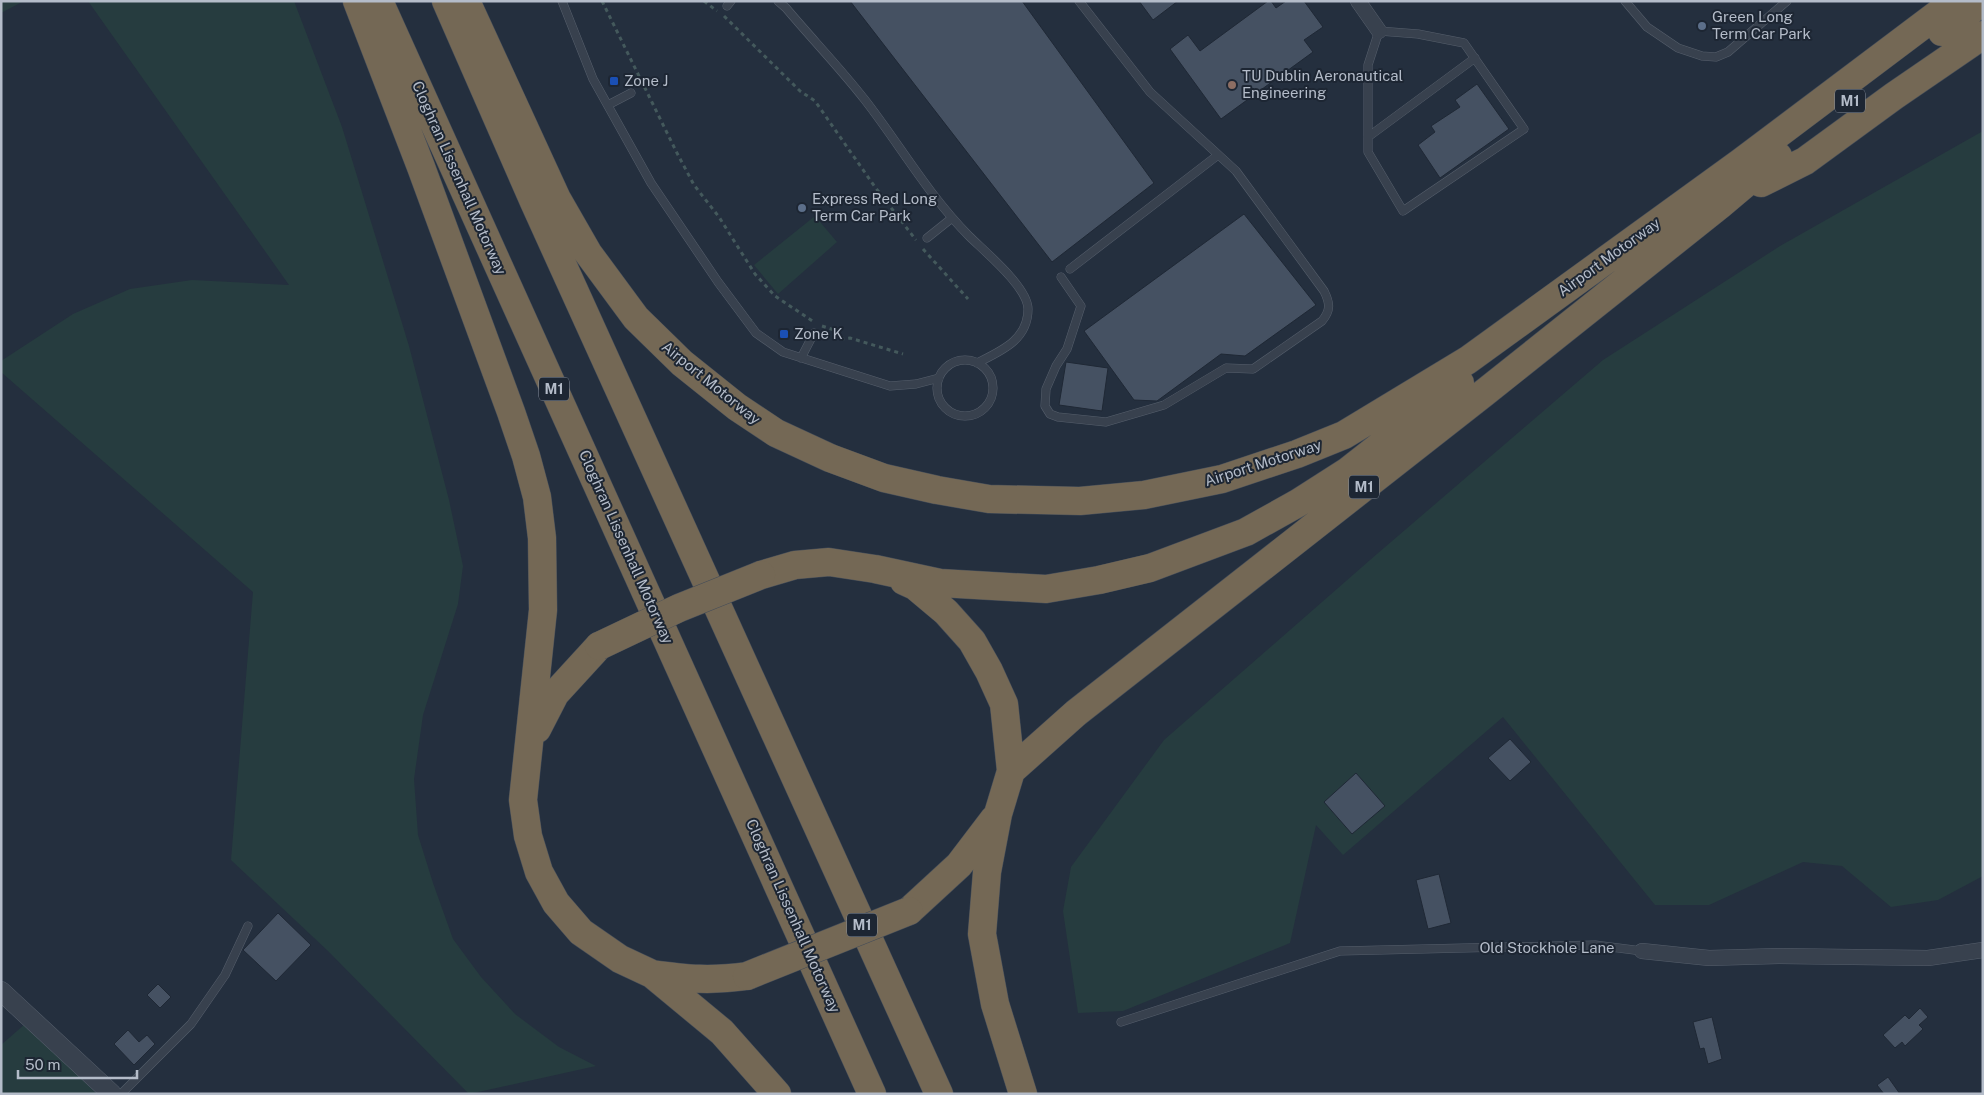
<svg xmlns="http://www.w3.org/2000/svg" width="1984" height="1095" font-family="'Public Sans',sans-serif">
<rect width="100%" height="100%" fill="#242f3e"/>
<path fill="#263c3f" d="M1 1H24L1 13Z
M88 1H294L342 127 409 346 449 500 463 566 458 604 423 715 414 779 418 835 433 883 453 939 481 977 515 1014 559 1047 596 1066 469 1094 328 951 231 860 253 592 1 372V361L73 314 130 289 192 280 289 285Z
M1983 131V876L1938 900 1891 907 1842 866 1803 862 1709 905H1655L1503 717 1343 855 1316 825 1290 943 1123 1011 1078 1013 1063 911 1071 867 1164 740 1370 560 1603 360 1780 246Z
M815 216 837 242 778 294 754 265Z
M25 1024 97 1094H1V1045Z"/>
<path fill="#455162" stroke="#1f2835" d="M850 1H1022L1154 183 1052 262Z
M1139 1H1178L1153 20Z
M1268 1H1271L1276 8 1286 1H1304L1323 27 1304 40 1313 52 1221 119 1170 49 1188 35 1200 51Z
M1477 84 1509 129 1440 178 1418 145 1435 132 1431 126 1460 107 1455 100Z
M1244 214 1316 305 1245 356 1221 354 1157 401 1134 400 1084 331Z
M1066 362 1108 368 1102 411 1059 405Z
M1510 739 1531 762 1510 781 1488 758Z
M1356 773 1385 806 1352 834 1324 802Z
M1439 874 1451 923 1428 929 1416 880Z
M278 913 311 945 276 981 243 950Z
M158 984 171 997 160 1008 147 995Z
M1920 1008 1928 1017 1919 1025 1923 1029 1905 1046 1902 1042 1895 1048 1883 1035 1905 1015 1909 1019Z
M1712 1017 1722 1059 1708 1064 1704 1048 1700 1049 1693 1022Z
M128 1030 139 1042 147 1035 155 1044 134 1065 114 1044Z
M1888 1077 1900 1094H1884L1877 1085Z"/>
<g fill="none" stroke-linecap="round" stroke-linejoin="round">
<defs>
<path id="service" d="M562 1 593 79 651 183 718 282 756 333 783 352 890 386 916 384 939 378
M778 1 786 8C812 39 841 69 865 100 900 145 929 196 969 236 984 251 1028 287 1028 309 1028 340 1001 351 977 363
M1625 1 1647 27 1678 48 1702 56 1716 57 1728 52 1787 1
M727 6 731 1
M1379 31 1418 34 1464 43 1524 129 1403 211 1368 152V65Z
M608 105 631 93
M1368 137 1475 58
M927 238 952 218
M1070 269 1218 155
M1061 277 1081 306 1067 349 1056 366 1046 389 1045 406 1050 414 1058 417 1106 422 1164 405 1226 368 1253 369 1322 321C1331 310 1330 303 1324 291L1236 171 1150 92 1079 1
M801 358 814 333
M937 388a28 28 0 1 1 56 0a28 28 0 1 1-56 0Z
M1121 1022 1340 951 1595 945 1642 951
M121 1094 191 1024 225 975 248 926"/>
<path id="minor" d="M1358 1 1379 31
M1642 951 1709 958 1779 956 1928 958 1983 950"/>
<path id="tertiary" d="M1 991 112 1094"/>
<path id="motorway" d="M357 1 421 167 511 412 526 456 537 497 542 538 543 610 523 800 528 836 539 872 556 903 581 932 620 959 652 974 722 1032 777 1094
M379 1 872 1094
M446 1 534 202 939 1094
M466 1 557 199 588 253 636 318 682 363 737 407 776 433 830 458 884 478 937 490 989 499 1080 501 1144 495 1222 479 1297 454 1344 435 1468 360 1741 162 1955 1
M1942 32 1983 1
M1761 183 1805 161 1894 96 1983 35
M761 575 795 565 829 562 875 569 940 583 1046 589 1099 580 1150 568 1246 532 1298 503 1348 471 1460 383
M904 581 915 586 946 612 972 641 989 671 1004 704 1011 771 998 814 987 872 982 934 995 1004 1023 1094
M537 729 555 694 599 646
M1011 771 1076 713 1484 393 1720 205 1778 156
M909 911 959 865 994 819
M652 974C689 979 710 981 747 976"/>
</defs>
<use href="#service" stroke="#565f6c" stroke-width="9"/>
<use href="#minor" stroke="#565f6c" stroke-width="16"/>
<use href="#tertiary" stroke="#565f6c" stroke-width="20"/>
<use href="#motorway" stroke="#434c59" stroke-width="29"/>
<path stroke="#44595c" stroke-width="3" stroke-dasharray="4 4" stroke-linecap="butt" d="M602 1 677 153 694 185 719 217 755 274 775 296 814 322
M704 1 717 11
M724 16 800 91 815 101 875 187 916 240
M923 249 968 299
M822 326 837 331 841 339 850 338 903 354"/>
<use href="#service" stroke="#38414e" stroke-width="8"/>
<use href="#minor" stroke="#38414e" stroke-width="15"/>
<use href="#tertiary" stroke="#38414e" stroke-width="19"/>
<use href="#motorway" stroke="#746855" stroke-width="28"/>
<defs>
<path id="motorway-bridge" d="M599 646 679 608 761 575
M747 976 909 911"/>
</defs>
<use href="#motorway-bridge" stroke="#434c59" stroke-width="29" stroke-linecap="butt"/>
<use href="#motorway-bridge" stroke="#746855" stroke-width="28"/>
</g>
<g fill="#5c6f8a" stroke="#1d2633" stroke-width="2">
<circle cx="1702" cy="26" r="5"/>
<circle cx="802" cy="208" r="5"/>
</g>
<g fill="#1a4fb4" stroke="#1d2633" stroke-width="2">
<rect x="609" y="76" width="10" height="10" rx="2.5"/>
<rect x="779" y="329" width="10" height="10" rx="2.5"/>
</g>
<circle fill="#8d6e63" stroke="#1d2633" stroke-width="2" cx="1232" cy="85" r="5"/>
<g text-anchor="middle" stroke-width="4" stroke-linejoin="round" paint-order="stroke">
<g fill="#1d2633" stroke="#878f9c" stroke-width="1">
<rect x="1835" y="89.5" width="30" height="23" rx="4"/>
<rect x="539" y="377.5" width="30" height="23" rx="4"/>
<rect x="1349" y="475.5" width="30" height="23" rx="4"/>
<rect x="847" y="913.5" width="30" height="23" rx="4"/>
</g>
<g font-size="14" font-weight="bold" fill="#b4bcc9">
<text x="1850" y="106">M1</text>
<text x="554" y="394">M1</text>
<text x="1364" y="492">M1</text>
<text x="862" y="930">M1</text>
</g>
<g font-size="15" fill="#b4bcc9" stroke="#1d2633" text-anchor="start">
<text x="1712" y="22">Green Long<tspan x="1712" dy="17">Term Car Park</tspan></text>
<text x="1242" y="81">TU Dublin Aeronautical<tspan x="1242" dy="17">Engineering</tspan></text>
<text x="624" y="86">Zone J</text>
<text x="812" y="204">Express Red Long<tspan x="812" dy="17">Term Car Park</tspan></text>
<text x="794" y="339">Zone K</text>
</g>
<g font-size="15" fill="#b4bcc9" stroke="#1d2633">
<text transform="translate(459 178) rotate(66)" y="5">Cloghran Lissenhall Motorway</text>
<text transform="translate(1609 257) rotate(-36)" y="5">Airport Motorway</text>
<text transform="translate(711 383) rotate(39)" y="5">Airport Motorway</text>
<text transform="translate(1263 463) rotate(-18)" y="5">Airport Motorway</text>
<text transform="translate(626 547) rotate(66)" y="5">Cloghran Lissenhall Motorway</text>
<text transform="translate(793 916) rotate(66)" y="5">Cloghran Lissenhall Motorway</text>
<text x="1547" y="953">Old Stockhole Lane</text>
</g>
</g>
<rect width="1984" height="1095" fill="none" stroke="#b4bcc9" stroke-width="5"/>
<path d="M18 1070v8h119v-8" fill="none" stroke="#b4bcc9" stroke-width="2.5"/>
<text x="25" y="1070" font-size="15" fill="#b4bcc9" stroke="#1d2633" stroke-width="4" paint-order="stroke">50 m</text>
</svg>
